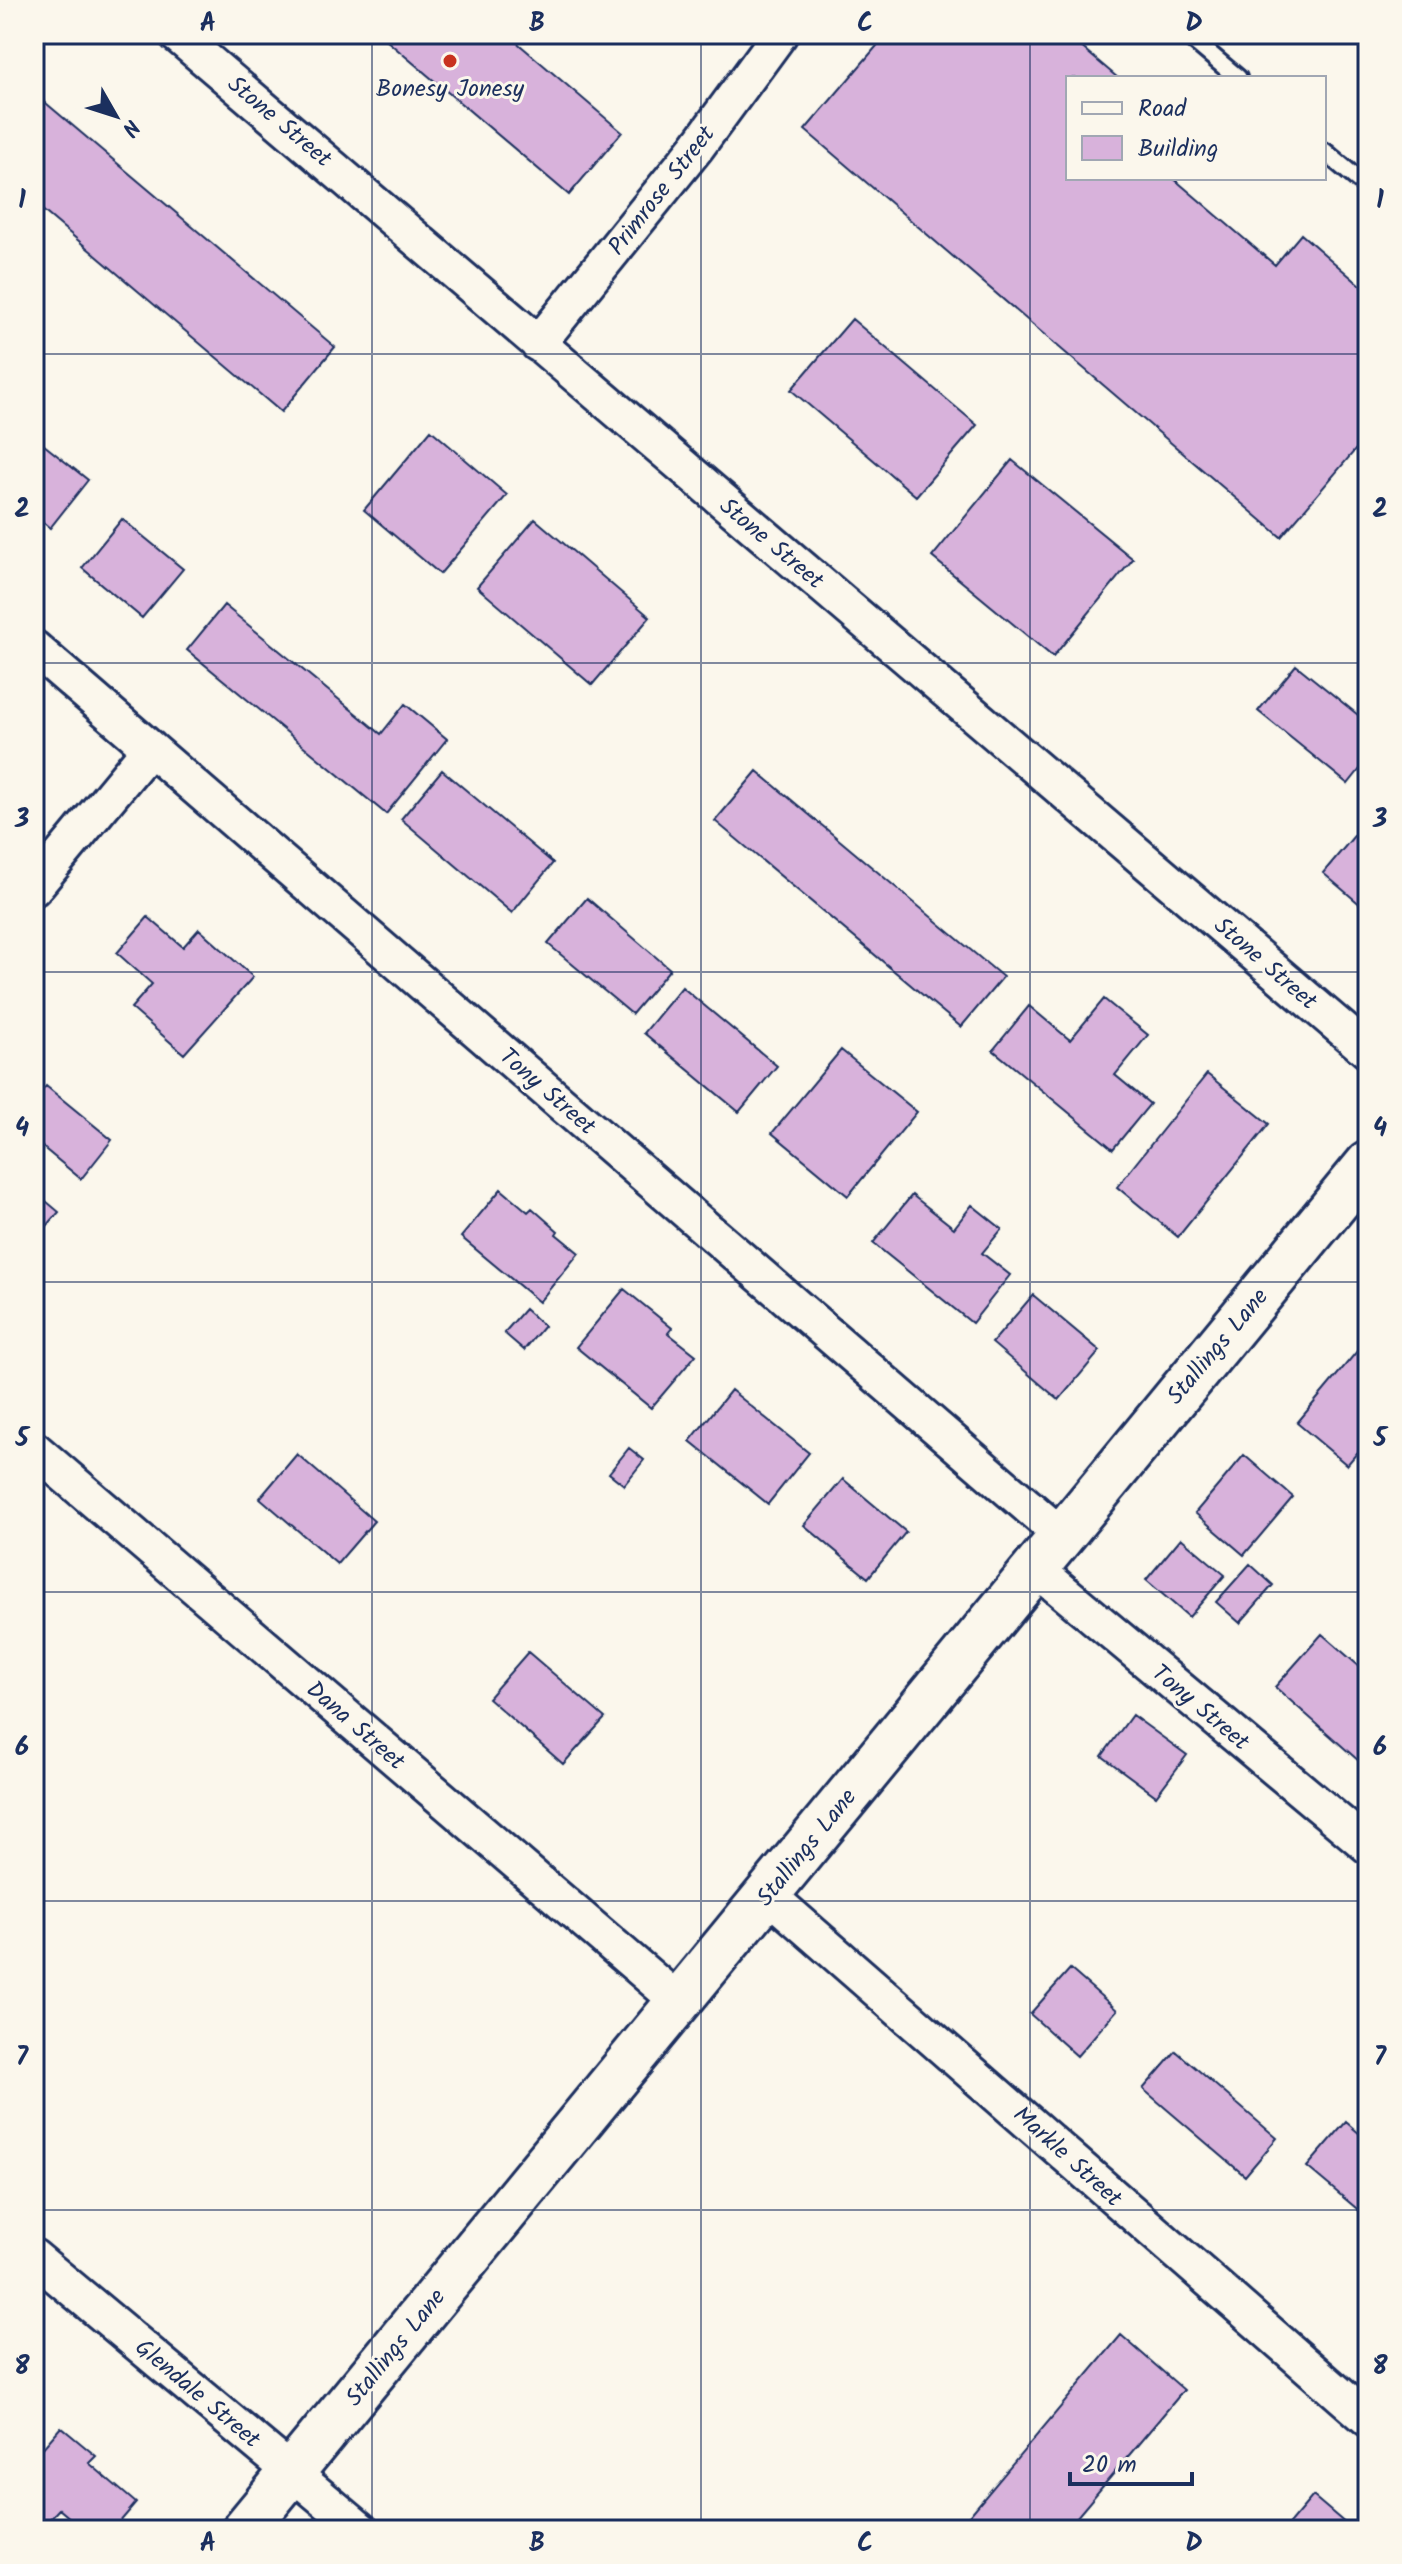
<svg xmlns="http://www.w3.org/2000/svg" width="1402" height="2564" viewBox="0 0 1402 2564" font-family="Kalam,sans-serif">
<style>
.building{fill:#d8b2db;stroke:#1b2f5e;stroke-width:2}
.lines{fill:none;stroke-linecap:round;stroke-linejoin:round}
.lane-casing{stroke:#1b2f5e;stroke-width:22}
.street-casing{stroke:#1b2f5e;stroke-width:40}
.secondary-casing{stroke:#1b2f5e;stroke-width:50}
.lane{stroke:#fbf7ec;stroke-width:16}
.street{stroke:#fbf7ec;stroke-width:34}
.secondary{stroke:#fbf7ec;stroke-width:44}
.grid{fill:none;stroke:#1b2f5e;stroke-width:2;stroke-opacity:0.55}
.poi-dot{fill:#c8321e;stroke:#fbf7ec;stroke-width:3}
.labels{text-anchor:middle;stroke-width:6;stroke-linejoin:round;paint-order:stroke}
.poi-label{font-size:24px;fill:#1b2f5e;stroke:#fbf7ec}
.street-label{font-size:24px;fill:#1b2f5e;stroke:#fbf7ec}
.neatline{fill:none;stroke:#1b2f5e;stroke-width:3}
.grid-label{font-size:26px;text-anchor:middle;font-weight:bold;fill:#1b2f5e}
</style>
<rect width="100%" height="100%" fill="#fbf7ec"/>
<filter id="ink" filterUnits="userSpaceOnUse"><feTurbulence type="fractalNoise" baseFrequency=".0125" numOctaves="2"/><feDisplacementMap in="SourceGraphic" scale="16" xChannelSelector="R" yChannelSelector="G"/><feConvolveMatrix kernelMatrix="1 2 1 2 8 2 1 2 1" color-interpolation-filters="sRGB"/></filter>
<g filter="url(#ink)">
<path class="building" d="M379,34H507L622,132L569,195Z
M887,34H1066L1118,78H1068V178H1173L1275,265L1301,234L1368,292V435L1281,537L805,130Z
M34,93L335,347L281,412L34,203Z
M852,319L977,425L916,496L791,390Z
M431,430L507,495L440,574L364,510Z
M34,437L88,480L50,528L34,515Z
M1012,460L1133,559L1053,657L932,557Z
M122,519L183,569L142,618L82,568Z
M535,519L650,617L592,685L477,587Z
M224,605L381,734L405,704L447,739L386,814L187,650Z
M1296,665L1368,723V759L1348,784L1258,711Z
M442,770L553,863L512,913L401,819Z
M757,771L1003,977L961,1027L715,821Z
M1368,819V898L1362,906L1323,873Z
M587,898L670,969L632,1014L548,944Z
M148,917L183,947L199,929L253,977L184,1054L131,1008L152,984L117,953Z
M682,987L777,1066L739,1112L644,1033Z
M1104,999L1148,1035L1115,1075L1150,1104L1113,1149L993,1050L1029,1006L1070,1040Z
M841,1050L917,1112L848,1196L772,1133Z
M1207,1074L1269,1124L1178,1237L1117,1187Z
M46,1086L112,1140L81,1179L34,1140V1101Z
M501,1189L528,1212L532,1208L558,1231L556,1234L579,1253L539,1302L461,1237Z
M34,1191L59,1212L34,1241Z
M912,1195L954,1228L972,1205L1002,1229L982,1253L1010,1275L972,1323L873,1243Z
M624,1289L672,1328L668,1333L696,1355L651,1408L576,1347Z
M1033,1295L1100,1351L1059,1400L992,1343Z
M525,1309L544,1326L524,1350L504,1333Z
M1368,1338V1440L1347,1465L1297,1423Z
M731,1390L809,1453L768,1504L690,1441Z
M629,1448L644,1460L624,1485L609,1473Z
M297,1454L374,1521L337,1564L260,1498Z
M1244,1455L1293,1497L1244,1555L1195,1513Z
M843,1479L906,1532L868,1578L804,1525Z
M1181,1538L1225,1575L1189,1617L1146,1580Z
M1250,1564L1273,1585L1240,1623L1216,1602Z
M1322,1634L1368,1674V1769L1275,1687Z
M528,1652L605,1718L563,1764L488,1698Z
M1132,1715L1187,1755L1156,1796L1102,1756Z
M1070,1969L1117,2010L1077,2056L1030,2014Z
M1176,2051L1277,2138L1245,2176L1143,2089Z
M1346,2122L1368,2141V2218L1307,2167Z
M1121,2335L1184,2390L1066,2530H961L959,2528Z
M61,2427L96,2456L89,2463L136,2503L113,2530H84L59,2509L46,2523L34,2512V2458Z
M1313,2496L1353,2530H1284Z"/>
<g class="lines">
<defs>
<path id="lane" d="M1186,34L1238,78
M1324,151L1368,188"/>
<path id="street" d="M176,34L1368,1051
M538,344L697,147L780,34
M34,648L1061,1535
M34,888L150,748
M34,1449L678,2001
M1035,1568L1368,1846
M767,1894L1368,2419
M34,2257L361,2530"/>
<path id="secondary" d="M244,2530L1368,1164"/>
</defs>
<use href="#lane" class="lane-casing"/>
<use href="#street" class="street-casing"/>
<use href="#secondary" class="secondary-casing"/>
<use href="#lane" class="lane"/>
<use href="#street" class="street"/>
<use href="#secondary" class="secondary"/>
</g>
</g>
<path class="grid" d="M372,34V2530M701,34V2530M1030,34V2530M34,354H1368M34,663H1368M34,972H1368M34,1282H1368M34,1592H1368M34,1901H1368M34,2210H1368"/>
<circle class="poi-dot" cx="450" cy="61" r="8"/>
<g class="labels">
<g class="poi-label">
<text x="450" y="96">Bonesy Jonesy</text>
</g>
<g class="street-label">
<text transform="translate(280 121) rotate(40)" y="8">Stone Street</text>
<text transform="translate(661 190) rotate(-52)" y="8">Primrose Street</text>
<text transform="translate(772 543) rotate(40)" y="8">Stone Street</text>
<text transform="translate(1266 963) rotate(41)" y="8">Stone Street</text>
<text transform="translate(548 1091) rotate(41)" y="8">Tony Street</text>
<text transform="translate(1217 1346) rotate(-50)" y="8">Stallings Lane</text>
<text transform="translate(1201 1707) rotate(40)" y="8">Tony Street</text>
<text transform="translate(356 1725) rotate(41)" y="8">Dana Street</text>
<text transform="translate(806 1847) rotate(-51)" y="8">Stallings Lane</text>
<text transform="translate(1068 2156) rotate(42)" y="8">Markle Street</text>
<text transform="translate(395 2347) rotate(-51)" y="8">Stallings Lane</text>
<text transform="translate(198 2393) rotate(40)" y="8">Glendale Street</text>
</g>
</g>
<rect width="1402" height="2564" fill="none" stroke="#fbf7ec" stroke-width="88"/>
<rect x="1066" y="76" width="260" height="104" fill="#fbf7ec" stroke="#a1a7b3" stroke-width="2"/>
<rect x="1082" y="102" width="40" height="12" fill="#fbf7ec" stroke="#a1a7b3" stroke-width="2"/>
<text x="1138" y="116" font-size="24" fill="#1b2f5e">Road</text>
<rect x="1082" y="136" width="40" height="24" fill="#d8b2db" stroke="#a1a7b3" stroke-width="2"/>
<text x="1138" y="156" font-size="24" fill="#1b2f5e">Building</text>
<g transform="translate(116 116) rotate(129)" stroke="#fbf7ec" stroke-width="6" paint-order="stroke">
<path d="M0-6L14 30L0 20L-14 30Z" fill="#1b2f5e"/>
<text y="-12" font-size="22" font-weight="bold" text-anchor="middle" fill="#1b2f5e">N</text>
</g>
<path d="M1070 2472v12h122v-12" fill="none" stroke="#1b2f5e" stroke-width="4"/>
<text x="1082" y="2472" font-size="24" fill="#1b2f5e" stroke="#fbf7ec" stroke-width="6" paint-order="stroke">20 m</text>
<rect x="44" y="44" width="1314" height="2476" class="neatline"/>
<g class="grid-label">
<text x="208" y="31">A</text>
<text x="537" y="31">B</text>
<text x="865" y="31">C</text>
<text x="1194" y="31">D</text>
<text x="22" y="208">1</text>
<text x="1380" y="208">1</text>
<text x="22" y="517">2</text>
<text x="1380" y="517">2</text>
<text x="22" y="827">3</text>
<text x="1380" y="827">3</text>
<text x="22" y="1136">4</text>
<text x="1380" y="1136">4</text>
<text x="22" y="1446">5</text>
<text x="1380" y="1446">5</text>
<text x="22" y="1755">6</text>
<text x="1380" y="1755">6</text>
<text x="22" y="2065">7</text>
<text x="1380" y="2065">7</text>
<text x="22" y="2374">8</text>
<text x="1380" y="2374">8</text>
<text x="208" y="2551">A</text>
<text x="537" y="2551">B</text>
<text x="865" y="2551">C</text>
<text x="1194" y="2551">D</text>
</g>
</svg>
